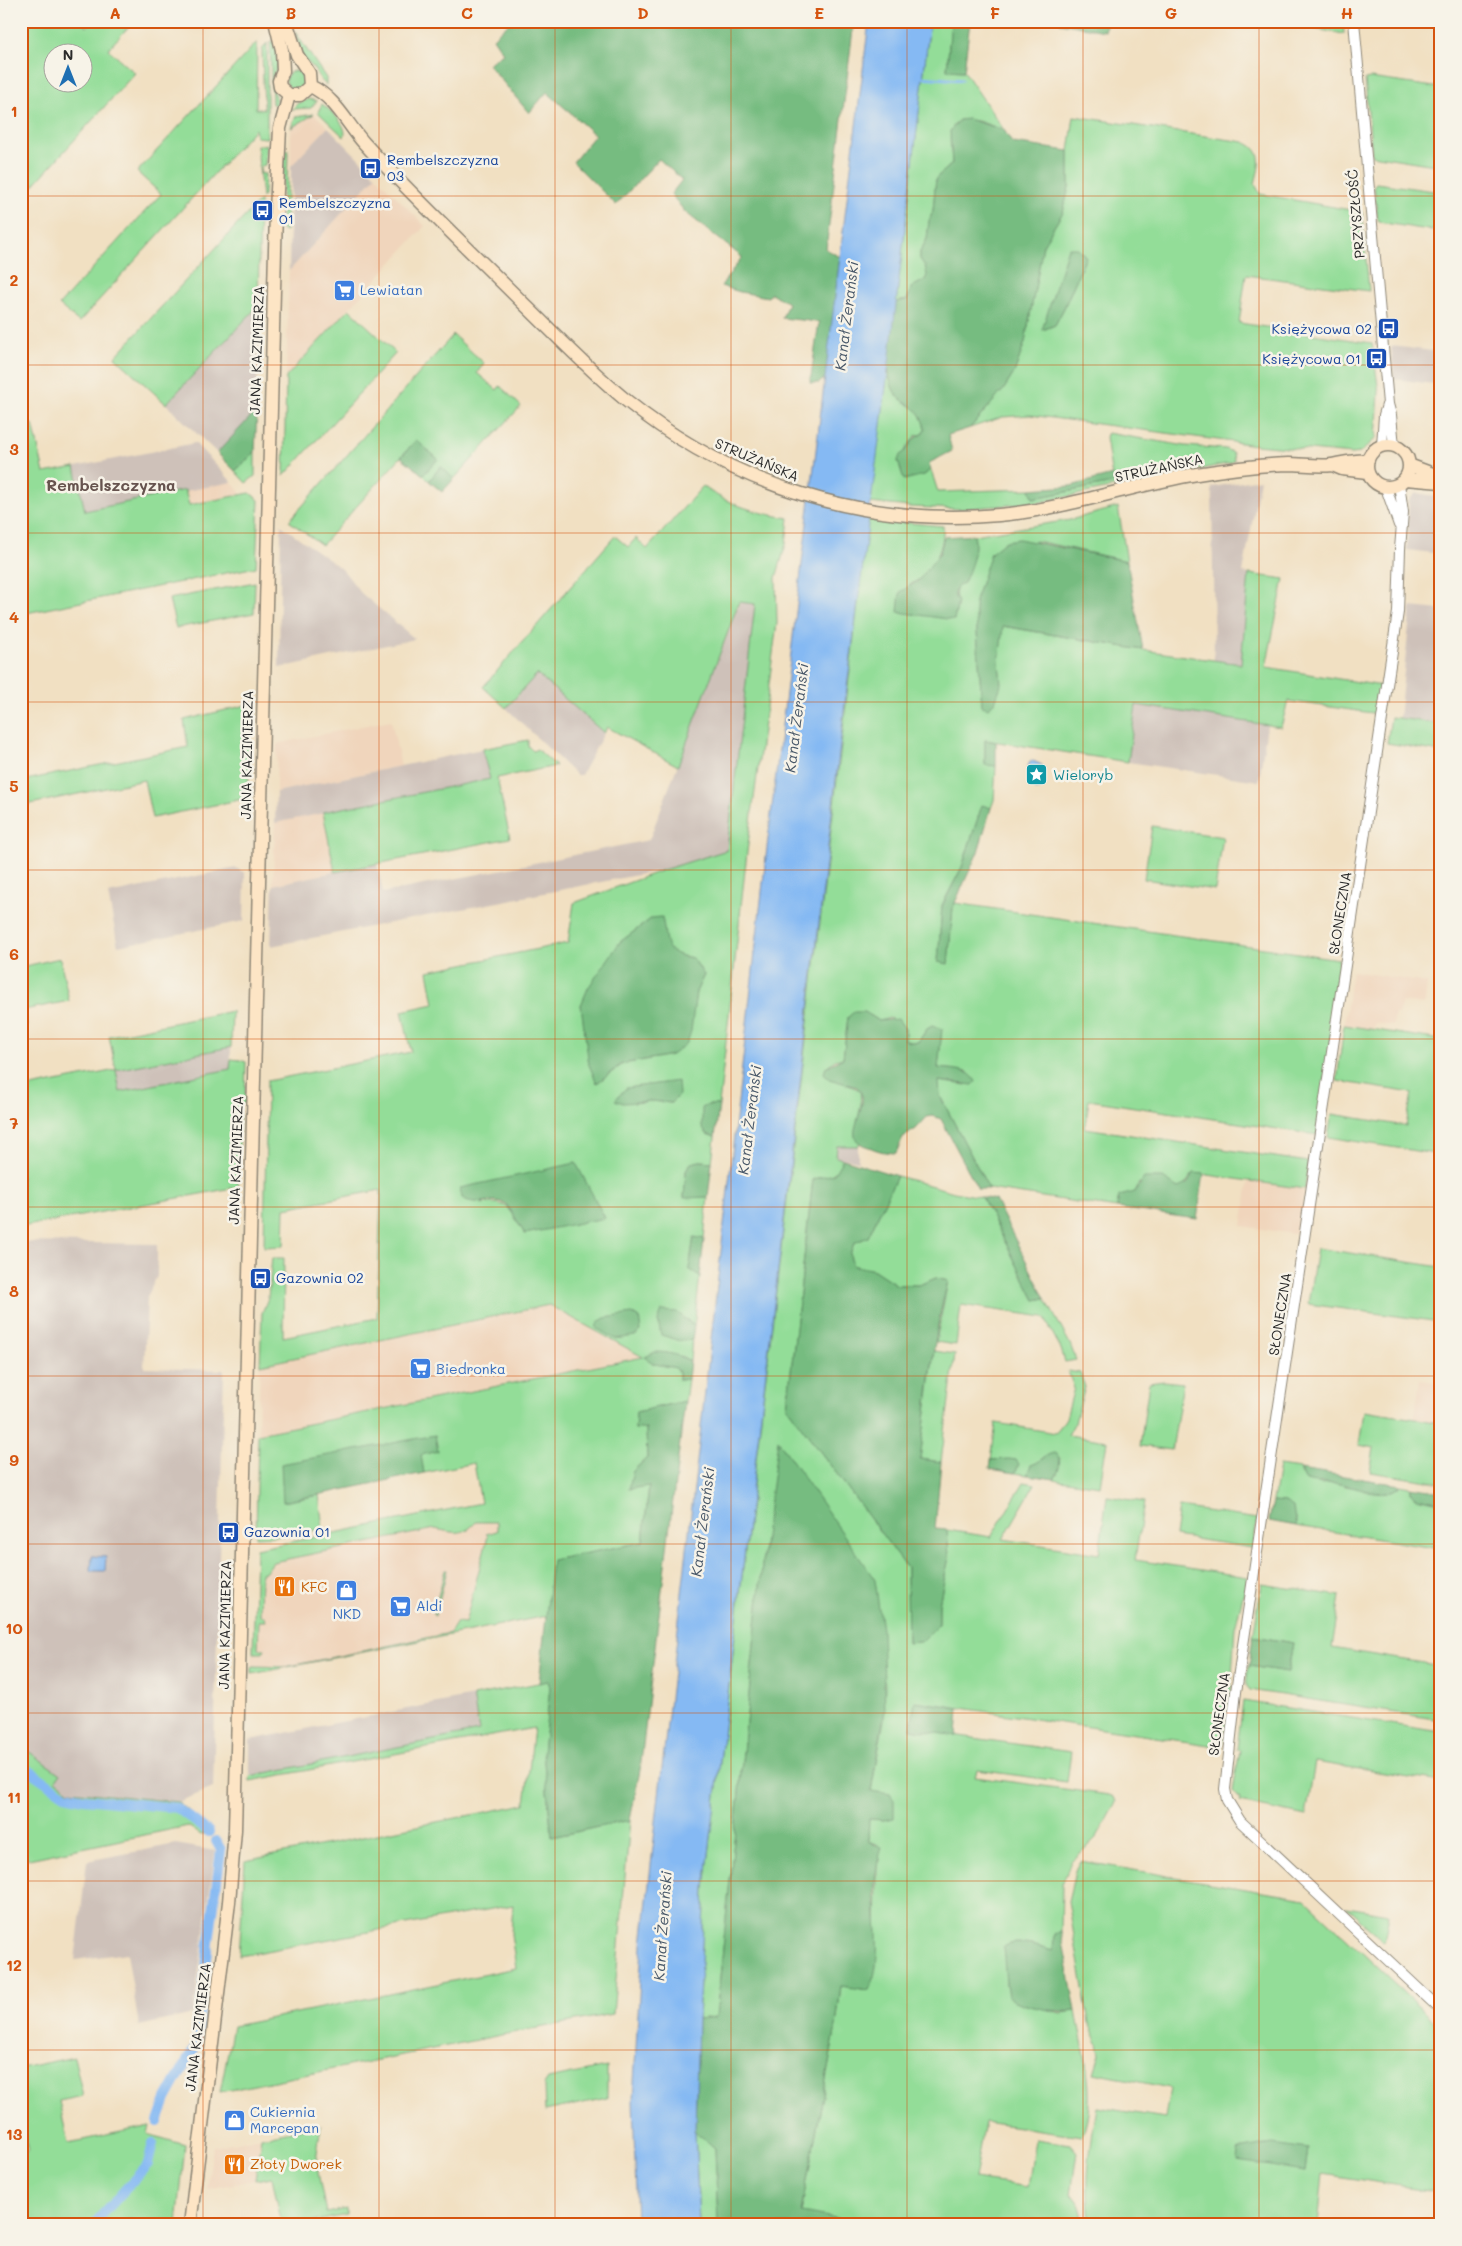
<svg xmlns="http://www.w3.org/2000/svg" width="1462" height="2246" viewBox="0 0 1462 2246" font-family="Mali,sans-serif">
<style>
.built{fill:#f0d5bc}
.industrial{fill:#cec1b9}
.green{fill:#93dd98;stroke:#5f8462;fill-rule:evenodd}
.forest{fill:#76bc80;stroke:#507456}
.water{fill:#85b9f3;stroke:#58728f}
.lines{fill:none;stroke-linecap:round;stroke-linejoin:round}
.stream{stroke:#85b9f3;stroke-width:3}
.canal{stroke:#85b9f3;stroke-width:10}
.tertiary-casing{stroke:#8e8676;stroke-width:12}
.secondary-casing{stroke:#8e8676;stroke-width:15}
.tertiary{stroke:#fff;stroke-width:10}
.secondary{stroke:#fde5c5;stroke-width:12}
.grid{fill:none;stroke:#d5540f;stroke-width:1;stroke-opacity:0.55}
.labels{text-anchor:middle;stroke-width:5;stroke-linejoin:round;paint-order:stroke}
.transit-label{font-size:14px;fill:#164399;stroke:#f7f3e8;text-anchor:start}
.street-label{font-size:14px;fill:#2b2b2b;stroke:#f7f3e8}
.shop-label{font-size:14px;fill:#366cbe;stroke:#f7f3e8;text-anchor:start}
.culture-label{font-size:14px;fill:#0d838f;stroke:#f7f3e8;text-anchor:start}
.food-label{font-size:14px;fill:#c56008;stroke:#f7f3e8;text-anchor:start}
.water-label{font-size:15px;font-style:italic;fill:#465667;stroke:#f7f3e8}
.quarter-label{font-size:16px;font-weight:bold;fill:#66534e;stroke:#f7f3e8}
.neatline{fill:none;stroke:#d5540f;stroke-width:2}
.grid-label{font-size:16px;text-anchor:middle;font-weight:bold;fill:#d5540f}
</style>
<rect width="100%" height="100%" fill="#f7f3e8"/>
<filter id="ink" filterUnits="userSpaceOnUse"><feTurbulence type="fractalNoise" baseFrequency=".02" numOctaves="2"/><feDisplacementMap in="SourceGraphic" scale="10" xChannelSelector="R" yChannelSelector="G"/><feConvolveMatrix kernelMatrix="1 2 1 2 8 2 1 2 1" color-interpolation-filters="sRGB"/></filter>
<filter id="wash" filterUnits="userSpaceOnUse"><feTurbulence type="fractalNoise" baseFrequency=".0096" numOctaves="4" result="noise"/><feDisplacementMap in="SourceGraphic" scale="20" xChannelSelector="R" yChannelSelector="G"/><feGaussianBlur stdDeviation="1.12" result="paint"/><feColorMatrix in="noise" values="0 0 0 0 0 0 0 0 0 0 0 0 0 0 0 0 0 1.4 0 .05"/><feComposite in="paint" operator="in"/></filter>
<g filter="url(#wash)">
<rect width="100%" height="100%" fill="#f1e0c2"/>
<path class="built" d="M314,114L328,127L291,166V128Z
M376,176L425,226L286,377L289,271Z
M232,482L241,494L189,505L185,490Z
M391,720L401,766L276,792L277,744Z
M323,812L335,872L273,885L275,823Z
M1352,971L1427,983L1425,1003L1423,1005L1402,1002L1398,1014L1395,1013L1393,1026L1375,1023L1374,1029L1344,1025Z
M1249,1181L1305,1189L1299,1231L1294,1234L1242,1226Z
M549,1305L644,1357L258,1434L260,1365Z
M1420,1380L1441,1383V1423L1414,1419Z
M649,1485L552,1560L546,1616L252,1674L255,1564Z
M261,2137L255,2180L207,2189L213,2147Z"/>
<path class="industrial" d="M328,127L376,176L289,271L291,166Z
M258,306L257,410L217,453L166,404Z
M1391,346L1441,352V385L1394,379Z
M195,443L232,482L85,511L75,467Z
M1260,479L1243,573L1249,574L1242,664L1214,660L1212,487Z
M1416,493L1441,497V554L1407,550L1409,500Z
M281,525L343,570L361,593L415,639L279,668Z
M740,602L755,604L727,850L663,870L271,946L273,885L377,863L383,893L649,840Z
M1411,607L1441,610V724L1399,718Z
M537,674L604,733L581,775H576L506,708Z
M1135,705L1267,725L1259,781L1128,762Z
M482,749L490,779L275,823L276,792Z
M236,868L245,873L244,921L118,946L108,894Z
M231,1047L230,1069L119,1092L116,1070Z
M837,1146H858V1161L836,1157Z
M21,1242L157,1244V1276L147,1297L144,1368L224,1370L213,1788L178,1802L70,1791L56,1780L60,1774L21,1746Z
M473,1696L479,1731L250,1776V1740Z
M176,1844L215,1851L193,2014L139,2026L127,1953L75,1960L87,1861Z"/>
<path class="green" d="M21,21H80L87,27L92,21H134L108,49L135,73L21,199ZM52,52H82V82H52Z
M930,21H951L947,70L964,71L1004,130L978,121L959,120C945,131 952,148 952,164L936,178L933,211L929,221L927,239L920,252V259L925,266L928,275L925,280L912,287L907,300L896,302Z
M1266,21H1343L1344,34Z
M295,32L326,78V85C316,77 315,64 302,59Z
M273,41L275,42L278,65L272,80L277,105L272,104L270,42Z
M257,42L256,109H264L262,50L267,43V138L256,137L255,129L79,322L59,305L161,194L137,172Z
M286 80a9 9 0 1 1 18 0a9 9 0 1 1-18 0Z
M1370,78L1441,88V166L1372,155L1365,79Z
M309,99L317,101L311,108L292,109L298,103Z
M322,104C331,111 349,126 344,137L318,112Z
M314,114L291,128L295,117Z
M1074,116L1244,142C1266,151 1259,166 1255,184L1260,194L1362,212L1369,291L1246,275L1239,323L1372,343L1379,393L1376,438L1360,453L1352,454L1256,445L1030,415L1003,417L970,428L1004,389L1014,373L1025,342L1043,245L1063,212L1069,187V151ZM1068,248L1082,252L1086,257L1064,308L1055,325L1043,330Z
M267,144L265,165L261,166L260,173L265,174L264,195L262,198L257,146Z
M288,149L286,231L281,229L284,151Z
M1376,183L1441,192V232L1378,222L1374,185Z
M260,200L258,306L166,404L115,357Z
M349,309L396,353L284,476L286,377Z
M453,335L484,363L477,373L497,390L500,386L521,406L454,479L441,466L429,481L423,475L438,459L416,440L322,545L289,521Z
M888,371C890,377 891,385 894,390C903,409 919,399 925,429L922,434L915,436L898,461L904,479L924,475L931,470L938,492L1030,489L1034,498L1113,483L1106,438L1107,433L1186,446L1226,449L1233,453L1234,460L1231,463L1036,503L960,509L910,507L870,503Z
M33,424L44,473L75,467L85,511L185,490L189,505L250,493L259,500L256,567L21,614V426Z
M255,452V476L246,483L235,471Z
M703,486C727,505 761,514 789,518L786,544L776,578L777,623L747,852L719,1105H708L707,1134L715,1137L712,1162L700,1161L691,1163L686,1171L684,1197H708L704,1239L694,1237L689,1269L700,1276L694,1326L686,1319L681,1341L692,1340L690,1361L681,1356L652,1363L676,1368L679,1372V1380L688,1379L685,1401L636,1412L635,1430L646,1427L647,1458L633,1471L649,1485L643,1542L553,1560L546,1616L252,1674V1667L254,1666L285,1667L450,1633L457,1622L465,1623L488,1536L486,1534L497,1531V1522H476C463,1537 452,1532 435,1529L273,1562L265,1573H261L260,1616H265L266,1621H259L258,1649H265L263,1653H253L256,1549L481,1503L474,1463L424,1473L420,1455L435,1435L283,1502L319,1495L323,1529L280,1536L256,1537L258,1434L643,1357L549,1305L260,1365L262,1313L268,1298L272,1258H284L283,1337L377,1318L381,1190L285,1208L284,1246L264,1247L267,1081L411,1052L402,1011L434,1004L428,971L568,943L574,903L663,870L727,850L755,604L739,602L678,766L607,727L604,733L537,674L506,708L483,687L615,536L628,547L636,538L647,549ZM652,918L668,948L674,955L693,958L704,975L696,992L693,1010L672,1055L623,1064L597,1083L581,1005L620,942ZM679,1095L671,1103L652,1101L634,1103ZM576,1163L525,1234C509,1210 512,1200 480,1204Z
M1118,507L1127,561L1037,541L991,553L975,601L982,706L1001,685L999,663L1002,626L1143,650L1241,664L1249,574L1284,579L1266,667L1382,686L1379,714L1288,701L1281,727L1136,705L1128,762L985,740V764L996,766L994,800L991,808L982,806L962,867L942,905L938,962L948,963L953,907L955,903L1339,959L1330,1022L1333,1023L1317,1135L1089,1100L1085,1128L1308,1162L1305,1189L1194,1173C1184,1183 1184,1196 1167,1181L1139,1183L1135,1192L1118,1199L1117,1208L989,1189L940,1096L938,1081L966,1085L968,1072L938,1068L942,1029L932,1027L927,1029L918,1042H910L905,1040V1029L890,1018L879,1021C867,1012 863,1011 848,1017L843,1058L835,1060L826,1067L848,1085L860,1090L861,1104L855,1134L860,1143L858,1146H837L836,1157L843,1159C837,1176 830,1175 813,1179L787,1407L907,1568L908,1643L939,1624V1604L949,1557L947,1530L991,1537L1024,1482L1035,1484L1003,1539L1099,1554L1107,1496L1144,1502L1135,1560L1248,1577L1235,1627L1231,1692L1222,1747L915,1701L911,1729L1071,1752L1067,1782L977,1770L975,1777L1109,1795L1114,1797L1116,1802L1097,1837L1071,1862L1062,1885L1061,1931L1054,1935L1053,1951C1039,1948 1015,1937 1003,1948L1006,1964V1986L1022,2004L1062,2013L1076,2011C1083,2051 1098,2097 1082,2136L984,2122L974,2179L1028,2187L1035,2139L1070,2144L1077,2152L1071,2194C1082,2201 1082,2213 1083,2225H876L801,2213L836,2026L841,1986L869,1990L876,1964L877,1867L880,1859L877,1844L868,1841V1819L884,1820L894,1805L871,1791L884,1720L885,1683L765,1537L716,2017L698,2019L705,1888L868,519L943,526C945,549 931,576 909,585L954,620L958,602C946,586 980,561 974,535L1070,520Z
M255,582L254,613L176,628L169,599Z
M251,704L248,798L152,818L144,780L21,806V781L188,747L184,720Z
M1391,717L1441,724V752L1387,743Z
M528,740V746L533,751L537,749L556,766L497,778L510,838L335,872L323,812L490,779L482,749Z
M1152,826L1223,837L1215,890L1144,879Z
M60,958L69,1001L24,1010L27,1026L21,1027V967Z
M232,1011L231,1047L116,1070L120,1092L230,1069L231,1059L240,1060L246,1062L245,1103L240,1104L238,1187L21,1227V1089L116,1070L109,1036Z
M1344,1025L1441,1040V1155L1328,1137L1332,1114L1406,1126L1412,1093L1337,1081Z
M897,1176L954,1192L982,1197L1035,1300L1045,1298L1070,1344L1076,1360L1065,1362L1061,1349L1044,1317L961,1305L956,1345L936,1342L948,1281L936,1278L919,1285H897L874,1270L852,1266L850,1254L854,1243L868,1237Z
M1317,1248L1441,1267V1322L1308,1304Z
M934,1351L955,1354L941,1462L920,1459Z
M1068,1371L1080,1373L1085,1387L1075,1422L1068,1435L1107,1441L1100,1486L1054,1479L1057,1475L1060,1458L1044,1457L1037,1463L1031,1465L1027,1475L1015,1473L1017,1468L1016,1460H991L996,1423L1056,1433L1066,1418L1074,1388Z
M1164,1381L1183,1383L1172,1450L1140,1446L1149,1383Z
M1364,1411L1441,1423V1483L1370,1472L1374,1448L1359,1445Z
M1279,1466L1300,1469V1473L1320,1484L1336,1483L1346,1486L1385,1492L1398,1488L1400,1485L1411,1487V1493L1416,1498L1441,1503V1520L1439,1525L1441,1531V1549L1296,1526V1519L1285,1502L1273,1501Z
M1179,1507L1257,1519L1253,1548L1175,1536Z
M445,1570H447L435,1616L433,1615Z
M1262,1584L1340,1596L1332,1648L1441,1666V1720L1250,1690L1246,1685L1249,1666L1288,1672L1293,1643L1253,1636Z
M548,1681L550,1687L543,1753L552,1837L630,1820L613,2014L501,2035L220,2092L233,2026L516,1968L511,1934L513,1905L239,1956L245,1861L525,1804L534,1728L250,1781V1776L479,1731L473,1696Z
M1243,1701L1441,1732V1782L1315,1762L1306,1816L1239,1802L1240,1799L1233,1791L1240,1750L1237,1749Z
M21,1746L60,1774L56,1780L70,1791L178,1802L213,1831L201,1835L188,1826L24,1860L21,1846Z
M1080,1861L1305,1899L1441,2027V2192L1323,2174L1318,2225H1091C1084,2181 1090,2150 1097,2107L1165,2118L1170,2088L1094,2073L1100,2054L1098,2043L1089,2023L1068,1901L1076,1868ZM1264,2145L1308,2149L1305,2171L1238,2152Z
M1346,1907L1389,1914L1384,1942Z
M74,2057L83,2096L59,2101L68,2143L150,2126L148,2134L185,2145L177,2225H139C132,2216 126,2220 117,2225H21V2175L24,2152L29,2151L21,2114V2068Z
M607,2067V2098L545,2111L544,2085L548,2079Z
M321,2125L315,2167H317L326,2213L346,2209V2215L298,2225H282L272,2177L255,2180L261,2137Z
M695,2131L715,2148L718,2225H699Z"/>
<path class="forest" d="M511,21H854L826,249L840,257L826,377L819,383H810L819,322L782,318L788,303L771,293L768,297L740,292L721,286L742,257L685,212L671,194L682,180L659,159L616,205L573,162L595,135L547,92L529,113L488,64L503,53L493,38Z
M951,21H970L964,71L947,70Z
M1060,21H1107L1105,31L1060,23Z
M968,119L1004,130L1012,143L1069,151V187L1063,212L1043,245L1025,342L1014,373L1004,389L970,428L948,435L952,451L929,463L931,470L924,475L904,480L898,461L900,455C910,450 910,438 922,434L925,429C919,401 905,409 894,391C882,370 893,326 896,302L907,300L912,287L925,280L927,275L925,266L920,259V252L927,239L929,221L933,211L936,178L952,164L950,131L959,120Z
M1068,248H1078L1086,257L1064,308L1055,325L1042,330Z
M257,410L255,452L235,471L217,453Z
M416,440L438,459L423,475L401,457Z
M441,466L454,479L442,492L429,481Z
M1112,475L1114,483L1040,497L1033,498L1030,489L1071,486Z
M974,535C978,551 970,568 964,583C954,587 951,594 958,602L954,620L898,612L900,592L918,581L940,553L944,537Z
M1019,539L1127,561L1143,650L1003,626L999,663L1001,685L995,702L988,708L982,706L975,601L991,553L1006,541Z
M985,740L996,742V766L985,765Z
M982,805L991,808L978,852L953,907L948,964L938,962L942,906L962,867Z
M662,917C668,945 661,953 693,958L704,975L696,992L691,1031L687,1043L672,1055L622,1064L597,1083L589,1065L581,1005L588,988L620,942L652,918Z
M854,1012H865L879,1021L898,1019L905,1029V1040L910,1042H918L927,1029L932,1026L942,1029L938,1068C952,1070 970,1068 976,1082L973,1085L939,1081L940,1096L989,1189H978L941,1119L933,1116L927,1117L916,1129L903,1137L896,1153C886,1153 878,1151 869,1147C865,1146 859,1144 856,1139C849,1127 872,1101 857,1087L829,1079L824,1073L826,1067L843,1058L848,1017Z
M678,1081L679,1095L671,1103L652,1101L623,1103L615,1100L626,1088Z
M708,1105H719L715,1137L707,1134L702,1128V1108Z
M843,1159L897,1176L868,1237L854,1243L850,1254L852,1265L874,1270L897,1285H919L936,1278L948,1281C932,1339 928,1400 920,1459L941,1462L935,1529L947,1530L949,1557L939,1604V1624L921,1642L908,1643L907,1568L787,1407L813,1179L834,1174Z
M700,1161L712,1162L708,1197L684,1198L686,1171L691,1163Z
M576,1163L605,1218L525,1234C520,1227 511,1208 505,1204C492,1196 478,1208 462,1198L460,1188Z
M1194,1173L1204,1174L1197,1219L1117,1208L1119,1196L1135,1192L1144,1178H1163L1178,1188L1187,1184Z
M982,1197L995,1200L1045,1298L1035,1300Z
M694,1237L704,1239L700,1276L689,1269Z
M662,1311L677,1312L694,1326L692,1340L681,1341L661,1335L658,1321Z
M632,1314L639,1317L641,1331L635,1336L615,1339L596,1328L598,1322L605,1318Z
M655,1352C668,1352 679,1355 690,1361L688,1379L679,1380V1372L676,1368C664,1365 655,1367 645,1357Z
M685,1401L640,1770L630,1820L552,1837L543,1753L550,1687L548,1681L539,1683L552,1560L643,1542L649,1486L629,1489L633,1471L647,1458L646,1428L635,1430L636,1412Z
M435,1435L438,1451L421,1455L424,1473L283,1502L281,1464Z
M778,1440L875,1580L882,1630L885,1710L871,1791L890,1794L894,1800V1818L884,1820L869,1819L868,1841L882,1848C880,1854 878,1860 877,1867C869,1904 887,1953 869,1990L841,1986L836,2026L801,2212L876,2225H718L715,2148L695,2131L698,2019L716,2017L765,1537Z
M1054,1453L1057,1454C1062,1461 1059,1472 1054,1479L1027,1475L1031,1465C1040,1463 1045,1454 1054,1453Z
M1009,1459L1016,1460L1019,1464L1015,1473L990,1469L991,1460Z
M1300,1469L1400,1485C1387,1502 1351,1485 1335,1483C1323,1482 1315,1485 1304,1480Z
M1411,1487L1441,1492V1503L1417,1498L1411,1493Z
M1273,1501L1285,1502L1293,1507L1296,1526L1269,1521Z
M1253,1636L1293,1643L1288,1672L1249,1666Z
M915,1701L959,1708L957,1736L911,1729Z
M1061,1931L1076,2011C1060,2013 1022,2007 1008,1997C1005,1981 1005,1964 1003,1948C1015,1937 1039,1948 1053,1951L1054,1935Z
M1273,2144L1308,2149L1305,2171L1237,2161L1238,2152L1244,2149Z"/>
<path class="water" d="M869,21H930L888,371L845,703L705,1888L698,2019L695,2131L699,2225H637L633,2100L642,1944L768,839Z
M1031,760L1042,765L1040,790H1035V785L1030,780L1032,771L1028,766Z
M92,1556L106,1557L105,1571H91Z"/>
<g class="lines">
<path class="stream" d="M920,77L962,80"/>
<path class="canal" d="M21,1765L65,1795L84,1799L177,1808L209,1832
M199,2020L221,1850L216,1841
M158,2122L166,2099L196,2045L199,2027
M93,2225L148,2164L153,2143"/>
</g>
</g>
<g filter="url(#ink)">
<g class="lines">
<defs>
<path id="tertiary" d="M1354,21L1388,404L1391,415L1394,446
M1382,446L1384,415L1387,405
M1399,484L1403,512L1400,549L1398,612L1236,1692L1225,1789L1227,1800L1240,1821L1441,2010
M1386,488L1399,525"/>
<path id="secondary" d="M275,21L282,50L283,71L279,81L280,87L289,95H300L310,86L309,73L297,55L286,21
M310,86C335,97 347,124 364,143C415,199 471,251 524,304C558,337 591,372 627,401C731,485 865,527 999,515C1067,509 1131,485 1197,474C1228,469 1258,465 1289,464C1302,464 1319,467 1332,465C1343,462 1355,461 1368,460
M1367 466a21 21 0 1 1 42 0a21 21 0 1 1-42 0Z
M1409,465L1441,477
M1335,466L1342,469L1367,472
M1405,479L1441,482
M190,2225L229,1902L235,1830L276,211L280,128L289,95"/>
</defs>
<use href="#tertiary" class="tertiary-casing"/>
<use href="#secondary" class="secondary-casing"/>
<use href="#tertiary" class="tertiary"/>
<use href="#secondary" class="secondary"/>
</g>
</g>
<path class="grid" d="M203,21V2225M379,21V2225M555,21V2225M731,21V2225M907,21V2225M1083,21V2225M1259,21V2225M21,196H1441M21,365H1441M21,533H1441M21,702H1441M21,870H1441M21,1039H1441M21,1207H1441M21,1376H1441M21,1544H1441M21,1713H1441M21,1881H1441M21,2050H1441"/>
<defs>
<symbol id="bus-square" viewBox="-11 -11 22 22"><rect x="-9" y="-9" width="18" height="18" rx="4" fill="#1a4fb4" stroke="#f7f3e8"/><path d="M-5-6H5V4H4V6H2V4H-2V6H-4V4H-5ZM-3.5-4V0h7V-4ZM-3.5 1.2v1.5H-2V1.2ZM2 1.2v1.5H3.5V1.2Z" fill="#fff"/></symbol>
<symbol id="supermarket-square" viewBox="-11 -11 22 22"><rect x="-9" y="-9" width="18" height="18" rx="4" fill="#3f7fe0" stroke="#f7f3e8"/><path d="M-6-5.5h2.5l.6 2H6L4.5 2H-2.5L-4.4-4H-6ZM-1.5 3.2a1.3 1.3 0 1 0 .1 0ZM3 3.2a1.3 1.3 0 1 0 .1 0Z" fill="#fff"/></symbol>
<symbol id="sight-square" viewBox="-11 -11 22 22"><rect x="-9" y="-9" width="18" height="18" rx="4" fill="#0f9aa8" stroke="#f7f3e8"/><path d="M0-6L1.8-2.2L6-1.7L2.9 1.2L3.7 5.4L0 3.3L-3.7 5.4L-2.9 1.2L-6-1.7L-1.8-2.2Z" fill="#fff"/></symbol>
<symbol id="restaurant-square" viewBox="-11 -11 22 22"><rect x="-9" y="-9" width="18" height="18" rx="4" fill="#e8710a" stroke="#f7f3e8"/><path d="M-5-6h1v4h1v-4h1v4h1v-4h1v5L-1.5 .5V6h-2V.5L-5-1ZM5-6V6H3V1.5H1.5Q1.5-4 5-6Z" fill="#fff"/></symbol>
<symbol id="shop-square" viewBox="-11 -11 22 22"><rect x="-9" y="-9" width="18" height="18" rx="4" fill="#3f7fe0" stroke="#f7f3e8"/><path d="M-5-2.5h2.3a2.7 3.5 0 0 1 5.4 0H5L5.5 6h-11ZM-1.5-2.5h3a1.5 2.3 0 0 0-3 0Z" fill="#fff"/></symbol>
</defs>
<g fill-rule="evenodd">
<use href="#bus-square" x="358" y="156" width="25" height="25"/>
<use href="#bus-square" x="250" y="198" width="25" height="25"/>
<use href="#supermarket-square" x="332" y="278" width="25" height="25"/>
<use href="#bus-square" x="1376" y="316" width="25" height="25"/>
<use href="#bus-square" x="1364" y="346" width="25" height="25"/>
<use href="#sight-square" x="1024" y="762" width="25" height="25"/>
<use href="#bus-square" x="248" y="1266" width="25" height="25"/>
<use href="#supermarket-square" x="408" y="1356" width="25" height="25"/>
<use href="#bus-square" x="216" y="1520" width="25" height="25"/>
<use href="#restaurant-square" x="272" y="1574" width="25" height="25"/>
<use href="#shop-square" x="334" y="1578" width="25" height="25"/>
<use href="#supermarket-square" x="388" y="1594" width="25" height="25"/>
<use href="#shop-square" x="222" y="2108" width="25" height="25"/>
<use href="#restaurant-square" x="222" y="2152" width="25" height="25"/>
</g>
<g class="labels">
<g class="transit-label">
<text x="387" y="165">Rembelszczyzna<tspan x="387" dy="16">03</tspan></text>
<text x="279" y="208">Rembelszczyzna<tspan x="279" dy="16">01</tspan></text>
<text x="1372" y="334" text-anchor="end">Księżycowa 02</text>
<text x="1361" y="364" text-anchor="end">Księżycowa 01</text>
<text x="276" y="1283">Gazownia 02</text>
<text x="244" y="1537">Gazownia 01</text>
</g>
<g class="street-label">
<text transform="translate(1356 214) rotate(-95)" y="5">PRZYSZŁOŚĆ</text>
<text transform="translate(257 350) rotate(-88)" y="5">JANA KAZIMIERZA</text>
<text transform="translate(757 460) rotate(23)" y="5">STRUŻAŃSKA</text>
<text transform="translate(1159 468) rotate(-12)" y="5">STRUŻAŃSKA</text>
<text transform="translate(247 755) rotate(-89)" y="5">JANA KAZIMIERZA</text>
<text transform="translate(1340 913) rotate(-81)" y="5">SŁONECZNA</text>
<text transform="translate(236 1160) rotate(-88)" y="5">JANA KAZIMIERZA</text>
<text transform="translate(1280 1314) rotate(-81)" y="5">SŁONECZNA</text>
<text transform="translate(225 1625) rotate(-89)" y="5">JANA KAZIMIERZA</text>
<text transform="translate(1219 1714) rotate(-82)" y="5">SŁONECZNA</text>
<text transform="translate(198 2027) rotate(-83)" y="5">JANA KAZIMIERZA</text>
</g>
<g class="shop-label">
<text x="360" y="295">Lewiatan</text>
<text x="436" y="1374">Biedronka</text>
<text x="416" y="1611">Aldi</text>
<text x="347" y="1619" text-anchor="middle">NKD</text>
<text x="250" y="2117">Cukiernia<tspan x="250" dy="16">Marcepan</tspan></text>
</g>
<g class="culture-label">
<text x="1053" y="780">Wieloryb</text>
</g>
<g class="food-label">
<text x="301" y="1592">KFC</text>
<text x="250" y="2169">Złoty Dworek</text>
</g>
<g class="water-label">
<text transform="translate(847 316) rotate(-83)" y="5">Kanał Żerański</text>
<text transform="translate(797 718) rotate(-83)" y="5">Kanał Żerański</text>
<text transform="translate(750 1120) rotate(-83)" y="5">Kanał Żerański</text>
<text transform="translate(703 1522) rotate(-83)" y="5">Kanał Żerański</text>
<text transform="translate(663 1926) rotate(-86)" y="5">Kanał Żerański</text>
</g>
<g class="quarter-label">
<text x="111" y="491">Rembelszczyzna</text>
</g>
</g>
<rect width="1462" height="2246" fill="none" stroke="#f7f3e8" stroke-width="55"/>
<g transform="translate(68 68)"><circle r="24" fill="#f7f3e8" stroke="#a5a39c"/>
<path d="M0-4L9 19L0 12L-9 19Z" fill="#1f6fb2"/>
<text y="-8" font-size="14" font-weight="bold" text-anchor="middle" fill="#2b2b2b">N</text>
</g>
<rect x="28" y="28" width="1406" height="2190" class="neatline"/>
<g class="grid-label">
<text x="115" y="19">A</text>
<text x="291" y="19">B</text>
<text x="467" y="19">C</text>
<text x="643" y="19">D</text>
<text x="819" y="19">E</text>
<text x="995" y="19">F</text>
<text x="1171" y="19">G</text>
<text x="1347" y="19">H</text>
<text x="14" y="117">1</text>
<text x="14" y="286">2</text>
<text x="14" y="455">3</text>
<text x="14" y="623">4</text>
<text x="14" y="792">5</text>
<text x="14" y="960">6</text>
<text x="14" y="1129">7</text>
<text x="14" y="1297">8</text>
<text x="14" y="1466">9</text>
<text x="14" y="1634">10</text>
<text x="14" y="1803">11</text>
<text x="14" y="1971">12</text>
<text x="14" y="2140">13</text>
</g>
</svg>
